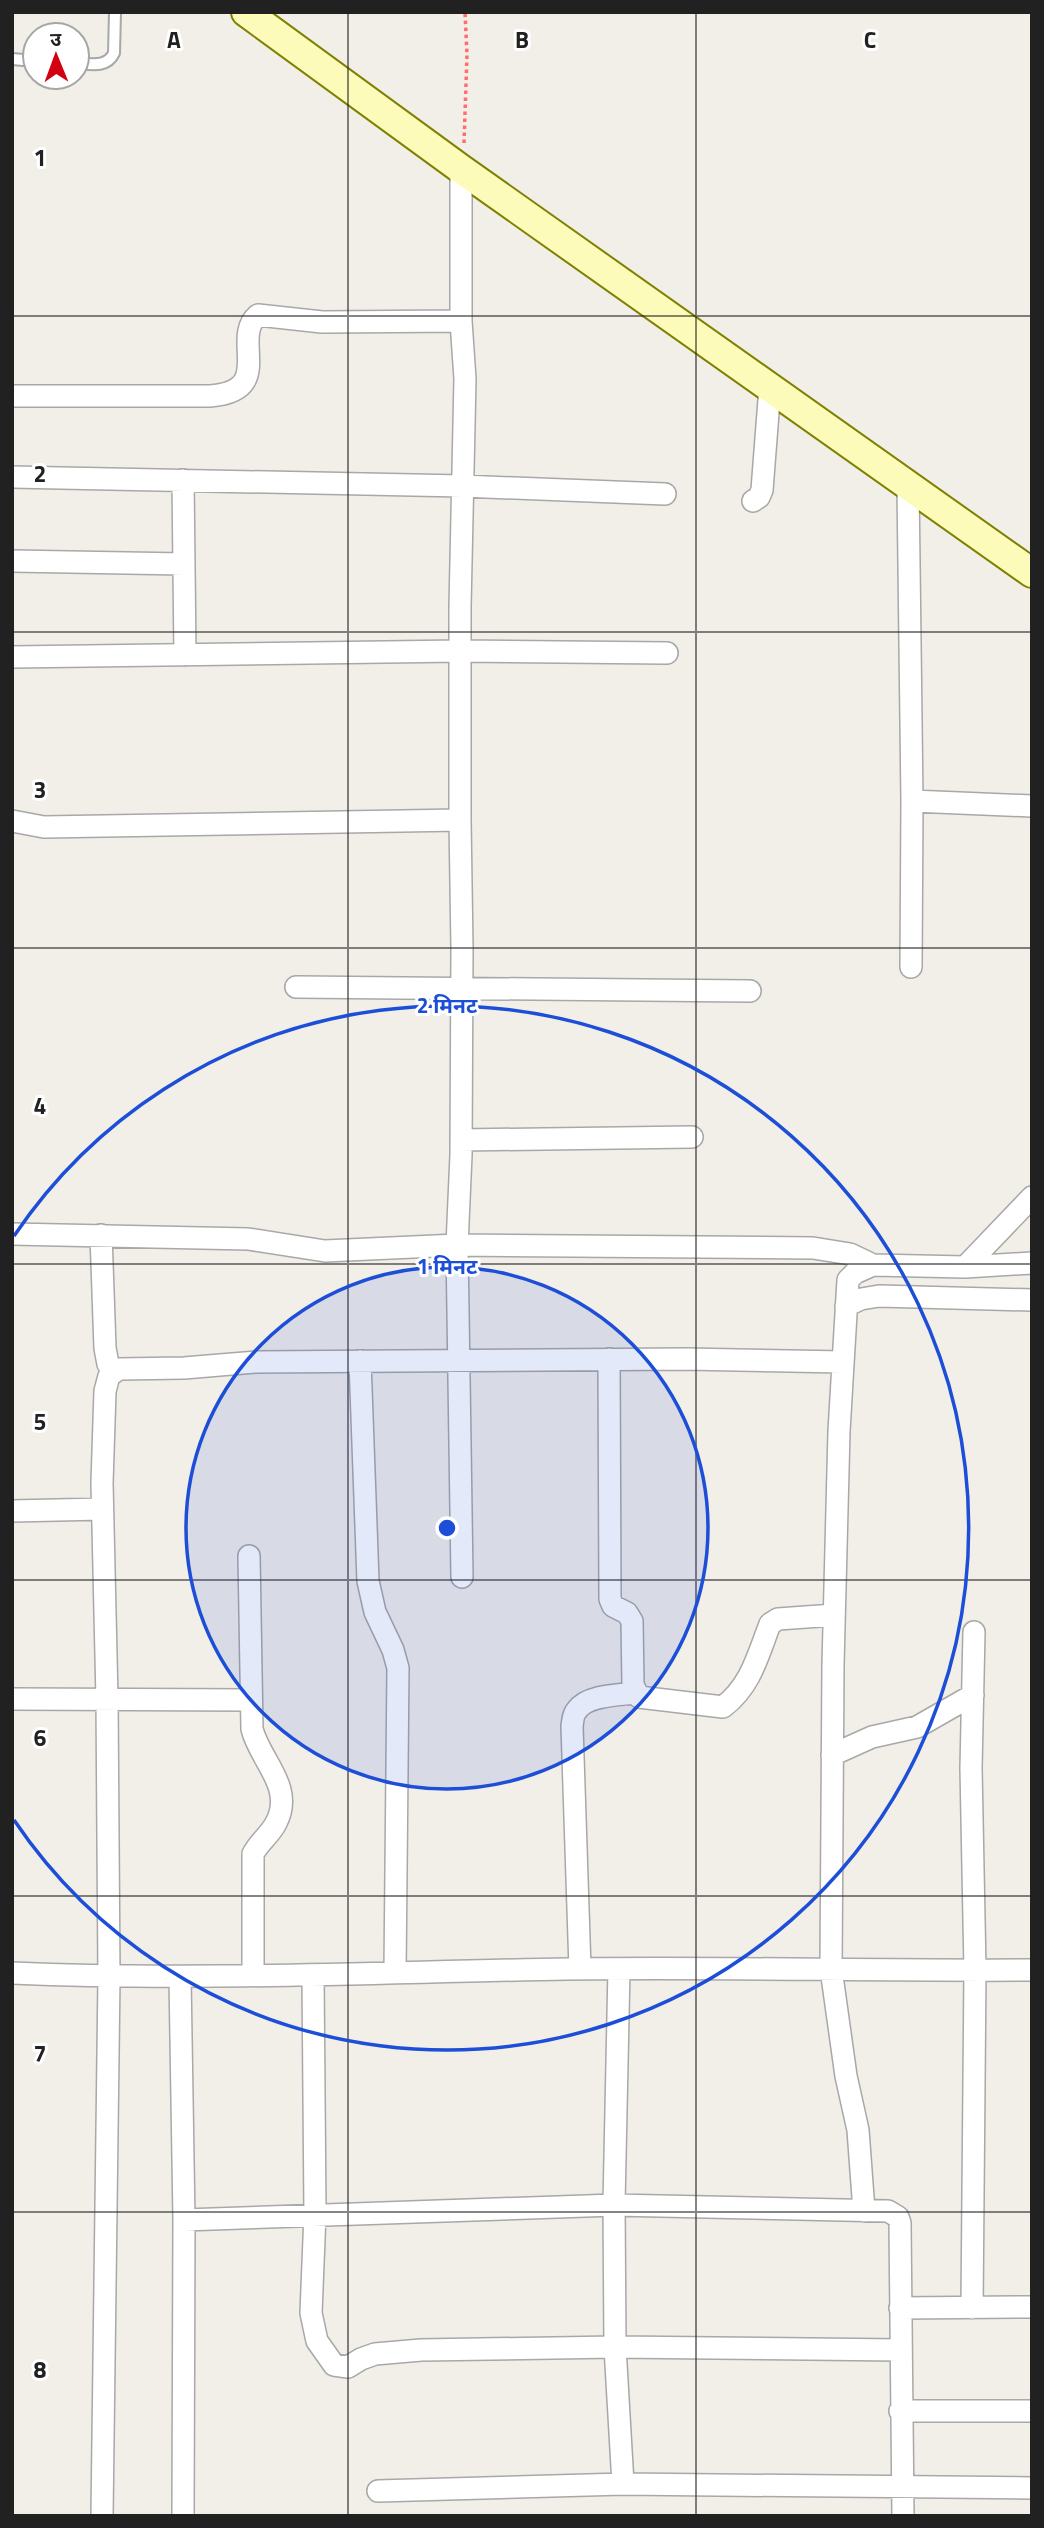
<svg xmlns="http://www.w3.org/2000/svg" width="1044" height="2528" viewBox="0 0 1044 2528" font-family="'Titillium Web','Noto Sans Devanagari',sans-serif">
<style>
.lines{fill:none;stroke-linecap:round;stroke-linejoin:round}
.lane-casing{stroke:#a8a8a8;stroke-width:14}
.street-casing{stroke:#a8a8a8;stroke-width:24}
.secondary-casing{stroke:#7e8100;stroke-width:32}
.path{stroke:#ff6e6c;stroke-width:3.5;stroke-dasharray:3.5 3.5;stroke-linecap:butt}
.lane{stroke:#fff;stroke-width:10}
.street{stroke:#fff;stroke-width:21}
.secondary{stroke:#fdfbba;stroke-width:28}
.grid{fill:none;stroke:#212121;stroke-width:2;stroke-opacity:0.55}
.ring{fill:none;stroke:#1d4ed8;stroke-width:3.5}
.grid-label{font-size:23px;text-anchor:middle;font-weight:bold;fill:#212121;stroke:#fff;stroke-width:6;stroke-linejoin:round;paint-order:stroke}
.centre{fill:#1d4ed8;stroke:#fff;stroke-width:3.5}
.ring-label{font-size:21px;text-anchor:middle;font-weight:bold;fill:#1d4ed8;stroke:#fff;stroke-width:6;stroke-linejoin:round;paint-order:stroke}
</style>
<rect width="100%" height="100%" fill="#f2eee8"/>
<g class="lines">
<defs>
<path id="lane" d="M12,59L35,61
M77,63C91,64 107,68 114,53L115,12"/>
<path id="street" d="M461,169V321L465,379L460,607V820L462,948L461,1155L457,1245L462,1577
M12,396H210C277,391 230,338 258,315L322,322L461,321
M12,477L462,486L665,494
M183,480L185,655
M908,486L912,801L911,967
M753,501L759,497L762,490L770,387
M12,561L184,564
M12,657L460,651L667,653
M912,801L1032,806
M12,821L44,827L460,820
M296,987L750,991
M461,1140L692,1137
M12,1234L248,1239L325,1251L457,1245L813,1248L850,1254L873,1265
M101,1235L105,1348L108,1364L113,1372
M965,1267L1032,1197
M846,1306L861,1299L879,1296L1032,1300
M609,1359L610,1599L613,1606L627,1613L632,1621L633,1685L639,1697L723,1707C751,1686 758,1655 770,1624L778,1619L834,1615
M360,1361L368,1581L375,1612L393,1650L398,1668L395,1972
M12,1511L102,1509
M249,1556L252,1729C260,1761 295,1787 276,1823C270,1835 259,1842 253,1854V1975
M12,1699L250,1700
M832,1755L872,1737L917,1727L973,1695
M580,1969L572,1726C573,1720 573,1714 577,1710C587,1695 619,1695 635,1693
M619,1969L614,2204L615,2347L623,2484
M12,1973C197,1981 382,1972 567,1969C722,1967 877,1971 1032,1970
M313,1975L315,2214L311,2313L317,2341L334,2365L348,2367L361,2359L375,2354L421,2350L615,2347L901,2350
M180,1977L184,2220L183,2516
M864,2211L858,2130L846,2076L831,1969L833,1665L839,1431L848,1280L855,1273L873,1265L965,1267L1032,1263
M184,2220L614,2205L888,2211L898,2217L900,2223L903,2516
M900,2308L1032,2307
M972,2308L975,1970L971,1768L974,1632
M900,2411H1032
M378,2491L623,2484L1032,2488
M102,2516L109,1977L107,1699L102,1483L105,1391L109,1376L119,1369L184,1368L257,1362L686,1359L843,1362"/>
<path id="secondary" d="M246,12L461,169L1032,573"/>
</defs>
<use href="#lane" class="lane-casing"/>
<use href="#street" class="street-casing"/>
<use href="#secondary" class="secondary-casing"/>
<path class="path" d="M464,143L467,55L465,12"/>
<use href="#lane" class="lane"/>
<use href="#street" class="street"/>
<use href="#secondary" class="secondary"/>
</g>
<path class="grid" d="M348,12V2516M696,12V2516M12,316H1032M12,632H1032M12,948H1032M12,1264H1032M12,1580H1032M12,1896H1032M12,2212H1032"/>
<circle cx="447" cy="1528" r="261" fill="#1d4ed8" fill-opacity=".12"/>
<g class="ring">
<circle cx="447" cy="1528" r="261"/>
<path d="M14 1236A522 522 0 1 1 14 1820"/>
</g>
<g class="grid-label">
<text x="174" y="48">A</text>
<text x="522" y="48">B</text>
<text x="870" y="48">C</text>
<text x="40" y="166">1</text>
<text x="40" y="482">2</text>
<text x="40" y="798">3</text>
<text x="40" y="1114">4</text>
<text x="40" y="1430">5</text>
<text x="40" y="1746">6</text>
<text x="40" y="2062">7</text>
<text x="40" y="2378">8</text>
</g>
<circle cx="447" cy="1528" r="10" class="centre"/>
<g class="ring-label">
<text x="447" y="1013">2 मिनट</text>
<text x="447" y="1274">1 मिनट</text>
</g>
<rect width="1044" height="2528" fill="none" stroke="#212121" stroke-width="28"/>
<g transform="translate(56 56) rotate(359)"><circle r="33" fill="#ffffff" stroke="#a6a6a6" stroke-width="2"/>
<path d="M0-5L12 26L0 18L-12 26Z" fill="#d30012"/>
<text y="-10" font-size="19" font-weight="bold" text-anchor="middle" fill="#212121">उ</text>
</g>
</svg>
